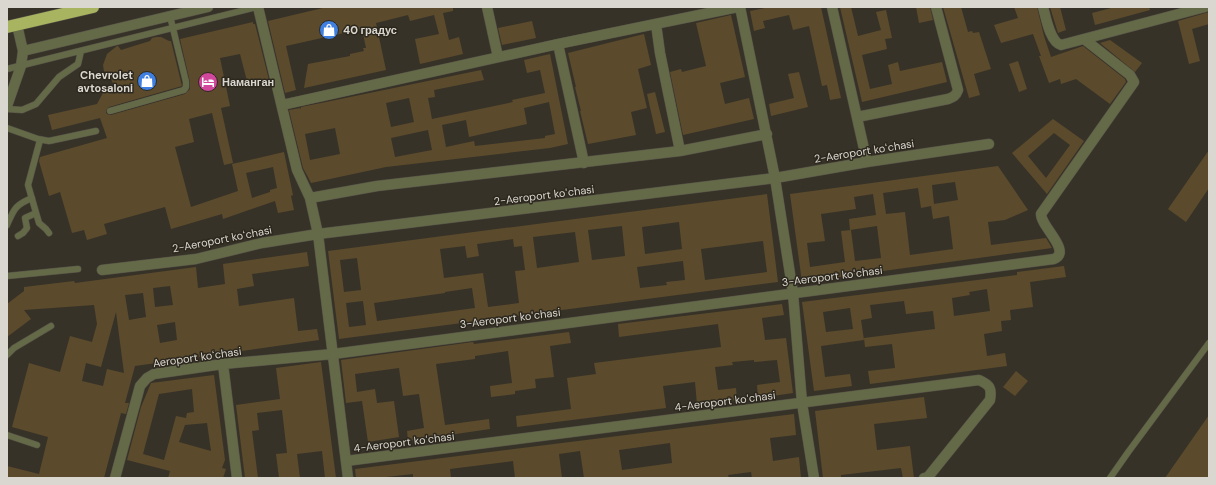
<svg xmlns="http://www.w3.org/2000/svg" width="1216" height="485" viewBox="0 0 1216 485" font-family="'DM Sans',sans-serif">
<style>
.building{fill:#5b4b2c;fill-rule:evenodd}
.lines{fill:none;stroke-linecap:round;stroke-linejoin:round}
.lane-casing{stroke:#545046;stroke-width:7}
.street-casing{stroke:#545046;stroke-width:11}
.highway-casing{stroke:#545046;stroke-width:13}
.lane{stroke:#646948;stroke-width:6}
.street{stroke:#646948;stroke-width:10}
.highway{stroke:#a8b45f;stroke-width:12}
.labels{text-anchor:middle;stroke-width:3;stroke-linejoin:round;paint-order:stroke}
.poi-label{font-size:11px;font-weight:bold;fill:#dad7d0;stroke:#2d281e;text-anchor:start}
.street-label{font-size:11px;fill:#dad7d0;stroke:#2d281e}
</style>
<rect width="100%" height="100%" fill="#373228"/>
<path class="building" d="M327,7H453V11L443,13L449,40L459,37L463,54L420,64L415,39L439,34L434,15L410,21L408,15L376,23L386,70L304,88L308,64L350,56V54L364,51L363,48H366L362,29L286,46L296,90L285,93L268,21Z
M770,7H821L841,98L830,100L827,85L822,86L809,26L793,30L789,15L763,21L765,28L754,31L750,11Z
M840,7H851L858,36L881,30L876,12L886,10L892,38L885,39L887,49L862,55L870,89L892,84L888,65L898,62L900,71L942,62L947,82L862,102Z
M916,7H930L933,20L919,23Z
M943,7H961L968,32L972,31L973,33L979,32L991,69L974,74L980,95L969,98Z
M1014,7H1037L1044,36L1051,57L1083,46L1125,79L1126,82L1110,104L1076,79L1061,84L1060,79L1049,83L1039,56H1041L1033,34L1001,43L994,25L1018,18Z
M1050,7H1060L1066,30L1058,33Z
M1115,7H1149L1150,10L1095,25L1092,13Z
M1209,12V24L1192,29L1200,61L1189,64L1178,21Z
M731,15L745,77L720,83L725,104L749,98L754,119L683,135L670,72L681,69L682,72L706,66L696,23Z
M532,21L536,38L502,45L498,28Z
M253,22V24H255L269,80L248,85L240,54L220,58L230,106L221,108L233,163L224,165L212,113L189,119L194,142L175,147L191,207L238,191L232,164L284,152L293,195L291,196L294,210L278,213L275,201L223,219L222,214L171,229L165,207L104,224L107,234L87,240L84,230L72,233L60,192L49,196L39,161L40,157L107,138L100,118L52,130L48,115L97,104L104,91L114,86L110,76L104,71L103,65L107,54L117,46H118L121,50L150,41L152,38L156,37H161L169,41H171L182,86L109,107L106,110V113L109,115H111L185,94L190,89V82L180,39ZM273,167L277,188L270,190V192L252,198L246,173Z
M644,34L651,65L638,69L647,108L631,112L636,135L588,144L580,111H581L575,87H576L568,53Z
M1110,40L1142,63L1135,72L1100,43Z
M550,54L568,144L550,148L386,167L311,183L308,177L303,168L289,110L300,108L301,109V107L326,102L481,70L484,80L434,90L435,97L428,98L432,119L513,102L512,100L545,93L540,70L527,73L524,60ZM409,98L414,122L391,127L386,103ZM549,102L555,134L545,136V138L475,146L474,141L446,147L442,125L466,120L469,137L527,124L524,108ZM335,128L340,154L310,160L305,134ZM428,130L432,150L395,157L391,138Z
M1018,61L1027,89L1019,92L1009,64Z
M799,72L808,107L771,116L769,104L794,98L788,74Z
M655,92L665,132L656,134L647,94Z
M1053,119L1084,141L1047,194L1012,153ZM1054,133L1070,145L1046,178L1028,156Z
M1209,150V188L1186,222L1168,209Z
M998,166L1028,210L1005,220L988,222L991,245L1046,238L1052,248L802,282L790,194ZM955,182L958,200L934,204L932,185ZM918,188L921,208L931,206L933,219L949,216L953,249L910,255L905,212L886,214L883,193ZM873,194L876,215L849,219L850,230L877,226L881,258L855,261L851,230L841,231L845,262L810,267L807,243L825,241L821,214L856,209L854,197Z
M767,194L778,282L339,339L328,251ZM679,222L682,249L645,254L642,227ZM622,226L625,256L592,260L588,230ZM575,232L579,262L537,268L533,237ZM513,239L514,247L522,246L525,270L515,271L519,303L488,307L483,273L444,278L440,249L465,246L467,258L479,256L477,244ZM763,241L767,272L705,280L701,249ZM357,258L361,290L344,292L340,260ZM683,261L685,280L666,282L667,285L640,288L637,267ZM472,288L475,308L377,321L374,303L445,293V292ZM363,301L366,325L349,327L346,303Z
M307,252L309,266L252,274L254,286L237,289L239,306L294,298L298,331L317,329L319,340L135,366L125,403H129L126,414L121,413L104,478H7V466L39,474L48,437L12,427L29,363L60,372L70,336L92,342L97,324L94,305L24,310L31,319L7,337V304L24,291V287L74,281L75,283L196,267L198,288L225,284L223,264ZM170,286L173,305L155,307L153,288ZM143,293L146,317L129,320L125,295ZM116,312L124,373L107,369L103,386L82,381L86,363L101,367ZM175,322L177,340L160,343L157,325Z
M1064,266L1066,277L1030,282L1033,307L1010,310L1011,320L1001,321L1002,331L984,334L987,356L1005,353L1007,366L870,384L868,371L895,368L892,344L865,347L864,338L935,329L933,311L906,314L904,301L870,305L872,318L861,320L864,340L821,346L825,377L850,374L852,386L814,391L802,302L1017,275V272ZM987,289L990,311L954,316L952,298L970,295L969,292ZM850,308L853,329L826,332L823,312Z
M782,304L784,315L762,318L765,340L786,338L793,393L758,398L757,385L780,382L777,360L754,362V360L732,362L733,365L715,367L718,390L736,388L737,400L697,404L695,382L663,386L666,408L517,427L516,416L571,409L567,378L596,374L594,363L721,347L718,324L619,337L618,324Z
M569,332L571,343L550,346L554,377L535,379L536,388L515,391V394L491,397L490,386L512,383L508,351L475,356V359L436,364L445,425L489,419L490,429L408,441L407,431L424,428L419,394L403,396L399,368L355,374L357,392L375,389L377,403L394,401L399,437L368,442L362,401L346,403L341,360L473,342L474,344Z
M321,362L336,478H325L322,451L297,454L300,478H279L276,454L287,453L282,410L257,413L259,430L252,431L258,478H245L236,405L280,399L276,368Z
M1016,371L1028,381L1015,396L1003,387Z
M214,375L225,460L222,468L226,469L223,478H168L170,471L127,460L141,407L151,383ZM192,389L194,412L187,413L186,418L176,416L164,460L143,454L159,394ZM207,423L211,451L179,442L185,425Z
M924,397L927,418L874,424L877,450L910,446L914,478H903L901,468L841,475V478H823L815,411Z
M794,414L796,435L770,438L773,461L799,457L801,478H752L751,472L728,475L729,478H584L580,451L559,454L562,478H515L513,461L450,469L451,478H413V474L377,478H356L355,469ZM670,443L672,463L622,470L619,450Z
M1209,415V478H1165Z"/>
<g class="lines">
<defs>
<path id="lane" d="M7,69L257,7
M7,109L22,110L36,104L59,77L78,64L81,51
M110,111L184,90L186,87V82L170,16
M7,128L38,139L49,141L96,131
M40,140L28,185L39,223L46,229L49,233
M7,225C14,209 15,205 32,198
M18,236L23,233L27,228L25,218L36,213
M7,276L78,269
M7,355L14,348L51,326
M7,435L37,445
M1110,478L1129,451L1209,343"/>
<path id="street" d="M258,7L297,170L310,198L318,234L348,478
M487,7L498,57
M740,7L775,178L793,293L802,403L814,478
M832,7L867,162
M1043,7C1046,18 1050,42 1061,45L1205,7
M656,24L660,53L680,151
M558,44L584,163
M23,51L208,7
M282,105L558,44L738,7
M7,106L21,66L23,51L17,25
M857,117L948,99C953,97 956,96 958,90L936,7
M310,198L377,186L680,151L767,134
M102,270L196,259L262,243L318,234L775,178L867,162L989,144
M223,364L237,478
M346,461L979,380C990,385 992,388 990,400L928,477L924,478
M115,478L140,386L147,378L154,374L223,364L333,354L1054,259C1072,251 1041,227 1041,214L1134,82L1130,75L1084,39"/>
<path id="highway" d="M7,27L93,7"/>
</defs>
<use href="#lane" class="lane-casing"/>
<use href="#street" class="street-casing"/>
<use href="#highway" class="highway-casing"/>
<use href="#lane" class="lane"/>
<use href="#street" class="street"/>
<use href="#highway" class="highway"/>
</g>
<defs>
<symbol id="shop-disc" viewBox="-11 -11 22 22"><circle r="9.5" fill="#3f7fe0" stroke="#2d281e"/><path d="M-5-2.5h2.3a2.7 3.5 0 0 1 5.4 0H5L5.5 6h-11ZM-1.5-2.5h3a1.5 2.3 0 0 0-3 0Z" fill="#fff"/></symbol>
<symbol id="hotel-disc" viewBox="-11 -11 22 22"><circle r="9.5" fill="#d1479c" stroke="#2d281e"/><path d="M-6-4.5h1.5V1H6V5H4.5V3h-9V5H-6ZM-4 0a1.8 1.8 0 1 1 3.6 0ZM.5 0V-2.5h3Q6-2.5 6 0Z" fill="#fff"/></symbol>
</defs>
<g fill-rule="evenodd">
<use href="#shop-disc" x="318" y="19" width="22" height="22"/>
<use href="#shop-disc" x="136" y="70" width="22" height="22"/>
<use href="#hotel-disc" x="197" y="71" width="22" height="22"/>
</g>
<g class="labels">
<g class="poi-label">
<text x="343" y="34">40 градус</text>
<text x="133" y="79" text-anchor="end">Chevrolet<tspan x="133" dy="13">avtosaloni</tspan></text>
<text x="222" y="86">Наманган</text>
</g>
<g class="street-label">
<text transform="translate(864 151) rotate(-9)" y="4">2-Aeroport koʻchasi</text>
<text transform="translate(544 195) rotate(-7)" y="4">2-Aeroport koʻchasi</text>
<text transform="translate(222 239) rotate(-11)" y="4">2-Aeroport koʻchasi</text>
<text transform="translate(832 276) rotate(-7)" y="4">3-Aeroport koʻchasi</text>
<text transform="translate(510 318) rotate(-7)" y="4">3-Aeroport koʻchasi</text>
<text transform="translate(197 357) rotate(-8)" y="4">Aeroport koʻchasi</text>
<text transform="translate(725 401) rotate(-7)" y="4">4-Aeroport koʻchasi</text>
<text transform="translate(404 442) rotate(-7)" y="4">4-Aeroport koʻchasi</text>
</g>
</g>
<rect width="1216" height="485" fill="none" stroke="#dad7d0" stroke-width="16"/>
</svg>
